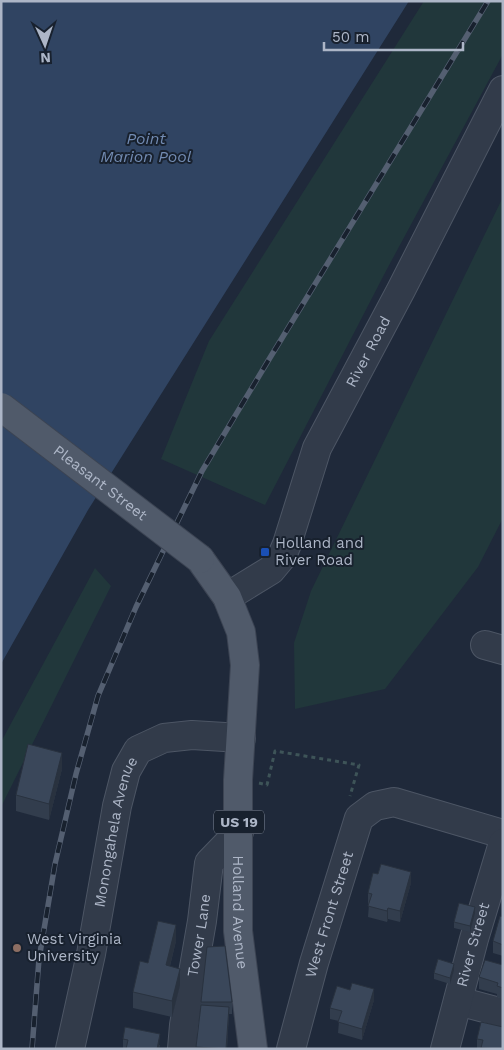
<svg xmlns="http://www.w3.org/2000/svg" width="504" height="1050" viewBox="0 0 504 1050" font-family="'Work Sans',sans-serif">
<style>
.green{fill:#21373b}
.water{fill:#304462}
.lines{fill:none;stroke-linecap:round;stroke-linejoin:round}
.minor-casing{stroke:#4d5665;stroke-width:30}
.major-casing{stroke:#3c4453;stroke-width:30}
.path{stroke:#3e5458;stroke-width:3;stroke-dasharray:4 4;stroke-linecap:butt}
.minor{stroke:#323b4a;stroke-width:28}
.major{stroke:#505a6a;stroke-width:28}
.rail-casing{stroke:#545f71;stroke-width:5.5}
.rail{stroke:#18212e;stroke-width:4;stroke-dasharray:11;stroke-linecap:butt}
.major-bridge-casing{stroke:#3c4453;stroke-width:30;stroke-linecap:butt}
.major-bridge{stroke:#505a6a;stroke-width:28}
.wall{fill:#323d4d}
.shaded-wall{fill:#29323f}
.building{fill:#3a475a;stroke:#29323f}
.transit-dot{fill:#1a4fb4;stroke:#18212e;stroke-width:2}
.education-dot{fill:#8d6e63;stroke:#18212e;stroke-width:2}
.labels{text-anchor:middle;stroke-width:4;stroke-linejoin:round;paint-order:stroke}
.shield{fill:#18212e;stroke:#808999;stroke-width:1}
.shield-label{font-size:14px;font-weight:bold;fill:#adb6c7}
.street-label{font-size:15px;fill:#adb6c7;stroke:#18212e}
.poi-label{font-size:15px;fill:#adb6c7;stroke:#18212e;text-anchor:start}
.water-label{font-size:16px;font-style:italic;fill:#728bb2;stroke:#18212e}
</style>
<rect width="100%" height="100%" fill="#1f293a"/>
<path class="green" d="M424,1H503V54L387,269L265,505L161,459L209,341Z
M503,197V518L478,567L385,689L295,709L294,643L311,591Z
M95,568L111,586L1,807V742Z"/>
<path class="water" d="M1,1H409L88,510L1,664Z"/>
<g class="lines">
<defs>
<g id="minor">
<path id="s1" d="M227,597L271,570L281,558L287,544L317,448L401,290L503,90"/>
<path d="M485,645L503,650"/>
<path d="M458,1001L503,1013"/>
<path id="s2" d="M70,1049L91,954L117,806L126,771L138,750L164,738L192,735L241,738"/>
<path id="s3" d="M182,1049L184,1025L202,921L209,863L239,832"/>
<path id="s4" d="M291,1049L314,963L359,818L375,806L394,802L503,834"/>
<path id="s5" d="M445,1049L474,939L503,843"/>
</g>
<g id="major">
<path id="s6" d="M200,559L227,597L241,632L245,665L238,780V931L253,1049"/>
</g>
</defs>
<use href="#minor" class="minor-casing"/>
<use href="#major" class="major-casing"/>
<path class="path" d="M259,783L267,785L275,751L359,765L350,796"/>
<use href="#minor" class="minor"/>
<use href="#major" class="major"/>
<defs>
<path id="rail" d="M32,1049L39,959L55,864L76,774L98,696L136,607L202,471L268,361L488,1"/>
</defs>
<use href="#rail" class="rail-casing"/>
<use href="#rail" class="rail"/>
<defs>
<g id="major-bridge">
<path id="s7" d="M1,407L200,559"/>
</g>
</defs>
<use href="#major-bridge" class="major-bridge-casing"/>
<use href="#major-bridge" class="major-bridge"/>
</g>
<path class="wall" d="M62,769L49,820L16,811V795Z
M411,883L400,922L388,919L387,922L368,917L369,904H368V893Z
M475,913L470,932L454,928V922Z
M503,917V956L493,953V941Z
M176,941L170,966L180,985L172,1017L133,1008V992L148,963Z
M503,965V999L497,997V994L479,989V977Z
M454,970L450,984L434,979V973Z
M374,1000L362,1040L338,1033L339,1021L330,1019V1008Z
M201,1002H232V1014H229L227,1049H196Z
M503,1027V1049H477V1039Z
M123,1039L160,1045L159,1049H123Z"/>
<path class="shaded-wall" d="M62,753V769L49,820V804Z
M411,872V883L400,922V911Z
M475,907V913L470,932V926Z
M388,908V919L387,922V911Z
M176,925V941L166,981V965Z
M454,964V970L450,984V978Z
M180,969V985L172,1017V1001Z
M374,989V1000L362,1040V1029Z
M229,1007L227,1049H226Z
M160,1034L159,1049H157Z"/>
<path class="building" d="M28,744L62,753L49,804L16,795Z
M381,864L411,872L400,911L388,908L387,911L368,906L372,894L368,893L373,873L378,874Z
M459,903L475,907L470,926L454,922Z
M500,916L503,917V945L493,941Z
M158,921L176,925L166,965L180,969L172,1001L133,992L140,961L148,963Z
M225,946L232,1002H201L207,947Z
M438,959L454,964L450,978L434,973Z
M485,960L503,965V988L497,986L498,983L479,977Z
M352,983L374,989L362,1029L338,1022L342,1011L330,1008L337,986L350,990Z
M201,1005L229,1007L226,1049L196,1047Z
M481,1022L503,1027V1049L481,1048L483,1040L477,1039Z
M125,1027L160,1034L157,1049H126L128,1040L123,1039Z"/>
<rect class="transit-dot" x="260" y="547" width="10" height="10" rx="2.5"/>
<circle class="education-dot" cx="17" cy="948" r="5"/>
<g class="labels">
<rect class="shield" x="214" y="810.5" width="50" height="23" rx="4"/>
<g class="shield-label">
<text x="239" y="827">US 19</text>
</g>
<g class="street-label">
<text dy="5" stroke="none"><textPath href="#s1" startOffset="292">River Road</textPath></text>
<text dy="5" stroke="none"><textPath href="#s7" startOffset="125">Pleasant Street</textPath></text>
<text dy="5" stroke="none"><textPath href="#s2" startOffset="222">Monongahela Avenue</textPath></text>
<text dy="5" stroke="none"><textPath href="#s6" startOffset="365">Holland Avenue</textPath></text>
<text dy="5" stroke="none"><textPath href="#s4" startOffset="140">West Front Street</textPath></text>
<text dy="5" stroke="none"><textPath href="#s3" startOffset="115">Tower Lane</textPath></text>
<text dy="5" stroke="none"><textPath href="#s5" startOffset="108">River Street</textPath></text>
</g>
<g class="poi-label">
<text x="275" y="548">Holland and<tspan x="275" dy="17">River Road</tspan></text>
<text x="27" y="944">West Virginia<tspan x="27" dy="17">University</tspan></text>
</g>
<g class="water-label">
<text x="146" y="144">Point<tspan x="146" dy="18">Marion Pool</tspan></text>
</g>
</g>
<rect width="504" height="1050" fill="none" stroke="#adb6c7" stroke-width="5"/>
<g transform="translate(45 45) rotate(177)" stroke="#18212e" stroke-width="4" paint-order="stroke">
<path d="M0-4L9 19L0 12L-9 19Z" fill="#adb6c7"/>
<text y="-8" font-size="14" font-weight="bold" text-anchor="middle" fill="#adb6c7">N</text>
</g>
<path d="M324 42v8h139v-8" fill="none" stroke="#adb6c7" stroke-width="2.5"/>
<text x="332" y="42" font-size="15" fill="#adb6c7" stroke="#18212e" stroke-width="4" paint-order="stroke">50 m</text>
</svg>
